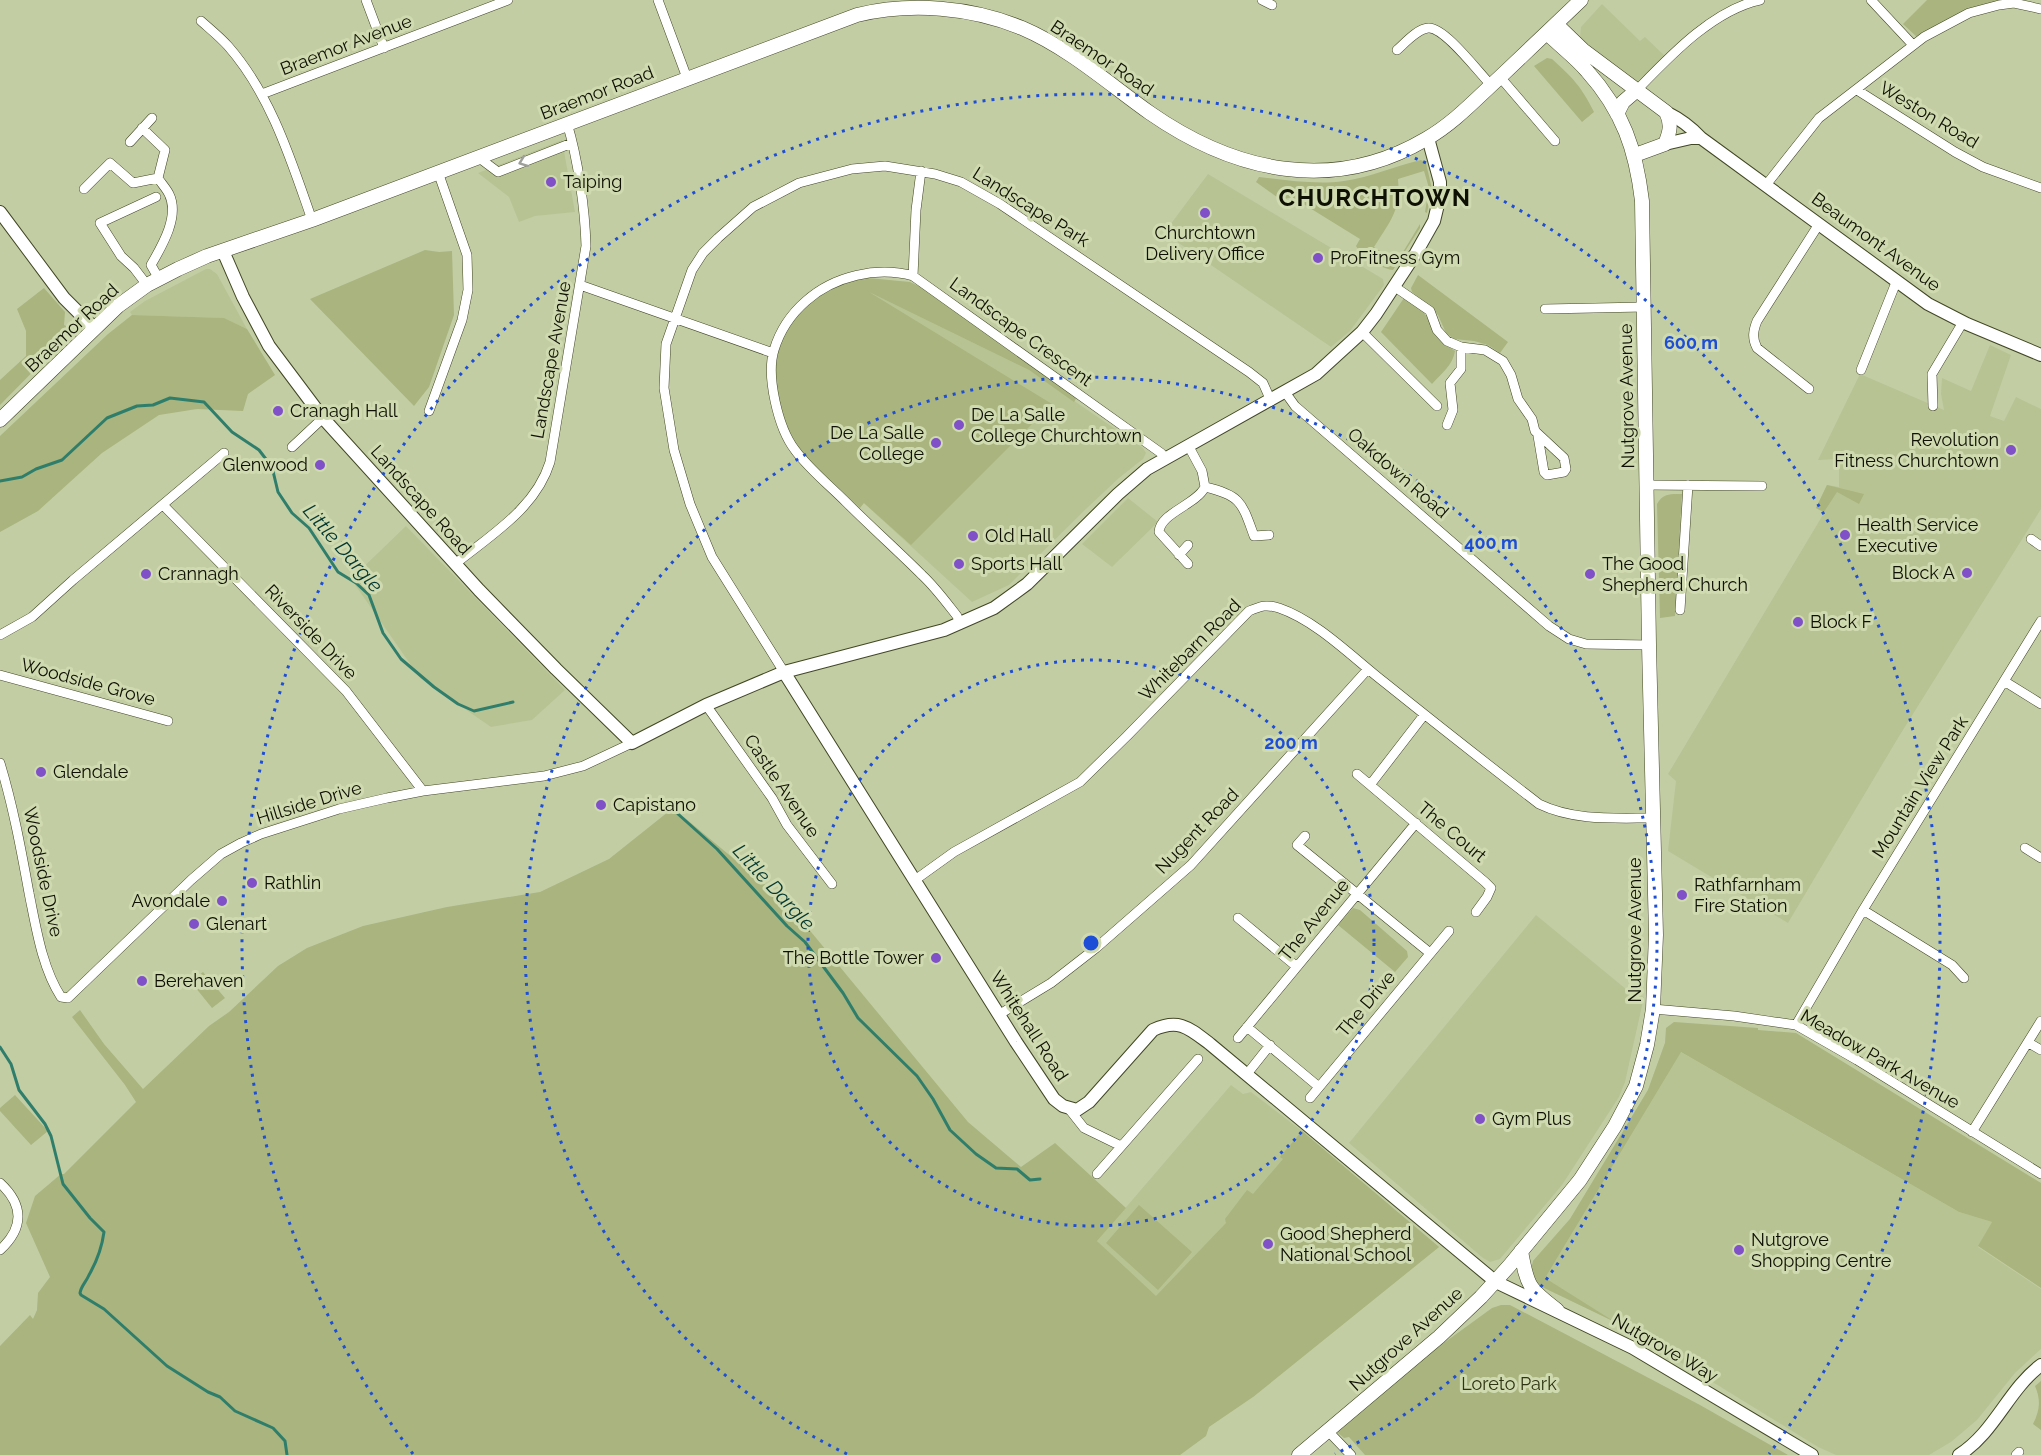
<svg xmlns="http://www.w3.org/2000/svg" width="2041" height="1455" viewBox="0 0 2041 1455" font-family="Raleway,sans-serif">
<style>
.built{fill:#b8c393}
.green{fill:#a9b47e}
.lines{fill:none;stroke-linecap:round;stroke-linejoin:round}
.stream{stroke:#2f7e6b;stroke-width:3}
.minor-casing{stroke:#404723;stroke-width:10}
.tertiary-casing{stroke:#404723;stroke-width:14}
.secondary-casing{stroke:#404723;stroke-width:15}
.minor{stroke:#fff;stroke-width:9}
.tertiary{stroke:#fff;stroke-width:12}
.secondary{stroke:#fff;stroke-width:14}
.oneway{stroke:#9e9f9a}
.ring{fill:none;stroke:#1d4ed8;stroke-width:3;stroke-dasharray:3 6}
.poi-dot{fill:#7f50c8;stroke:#d0dab0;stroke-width:2}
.labels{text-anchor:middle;stroke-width:6;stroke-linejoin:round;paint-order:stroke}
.street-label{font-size:18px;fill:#0d1003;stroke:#d0dab0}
.poi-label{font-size:18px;fill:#0d1003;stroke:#d0dab0;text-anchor:start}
.park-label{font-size:18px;fill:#2f3512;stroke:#d0dab0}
.water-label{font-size:20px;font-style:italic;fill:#03372f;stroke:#d0dab0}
.district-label{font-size:24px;font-weight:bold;letter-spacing:1.5px;fill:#0d1003;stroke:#d0dab0}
.centre{fill:#1d4ed8;stroke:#d0dab0;stroke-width:3}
.ring-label{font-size:18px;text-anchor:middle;font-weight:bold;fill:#1d4ed8;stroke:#d0dab0;stroke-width:6;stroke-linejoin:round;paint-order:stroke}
</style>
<rect width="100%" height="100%" fill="#c3cda4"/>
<path class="built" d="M1602,4L1640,41L1645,37L1666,57L1637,84L1580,39L1581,27Z
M562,140L575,212L535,216L519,222L509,197L478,173Z
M1208,174L1383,279L1384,285L1350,331L1331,347L1164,233Z
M206,269H210L217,274L247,329L223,318L132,315L130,312L145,301Z
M859,287L1029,370L1143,448L1146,453L1143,459L1119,478L1087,508L1009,585L972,602L821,464Z
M1990,345L2011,355L1990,416L2004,421L2016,397L2041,409V509L1898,738L1788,923L1668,851L1676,781L1668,774L1824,513L1816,508L1827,485L1839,487V459L1818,460L1860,374L1944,410L1941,394L1942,378L1971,391Z
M1128,498L1158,522L1112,567L1082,544Z
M406,526L565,690L532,720L491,727L420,678L351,579Z
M1536,915L1632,994L1644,997L1625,1082L1619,1097L1562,1185L1500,1259L1490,1262L1483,1258L1349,1143Z
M1665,1043L1959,1212L1992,1222L1978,1247L2041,1289V1349L2015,1373L1977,1420L1951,1442L1929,1455H1836L1818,1447L1615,1322L1536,1284L1533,1261L1570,1219L1648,1090Z
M1231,1085L1243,1094L1251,1092L1302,1131L1439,1247L1253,1397L1097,1241Z"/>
<path class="green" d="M1927,0H2005L1966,10L1918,38L1903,24Z
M1547,58L1552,59C1573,78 1581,86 1594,112L1582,122L1534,66Z
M1421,160L1426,163L1432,189L1427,213L1425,212L1429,188L1424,171L1398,179C1401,211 1390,221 1374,247L1397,262L1420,224V228L1393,270C1382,269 1361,257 1356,246L1360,239L1292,197L1281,200L1256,182L1259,177C1287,180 1316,185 1344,181C1371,177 1395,166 1421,160Z
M425,250L439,252L452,251L454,315L429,387L414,406L310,299Z
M1418,275L1508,342L1500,353L1488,345L1474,341L1454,339L1446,333L1438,315L1433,309L1412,292L1411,288Z
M868,278L910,282L925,289L1077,397L1074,402L1029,370L869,292L1052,404L911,545L864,503L860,508C839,488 796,454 785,428C783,422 782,413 780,406C777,388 774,369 778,352C787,311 830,283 868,278Z
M44,288L65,312L64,325L68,327L69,335L0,405V380L26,356V331L17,309Z
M1404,298L1423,311L1443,343L1455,351C1453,365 1441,374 1432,384L1381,332Z
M132,315L224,318L247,329L275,375L248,394L243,411L197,409L159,415L102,453L38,511L0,532V436L108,334Z
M1827,485L1864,494L1859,504L1837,492L1824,512L1816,508Z
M1682,494L1675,616L1660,618L1657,504C1663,493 1671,494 1682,494Z
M673,808L788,904L968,1122L1021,1167L1055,1143L1126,1208L1097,1241L1156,1296L1226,1223L1225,1219L1247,1190L1253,1194L1283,1159L1280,1157L1302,1131L1439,1247L1253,1397L1209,1427L1206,1436L1180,1455H0V1346L30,1315L33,1319L37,1310L38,1293L50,1277L26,1223L35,1196L61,1174H64L136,1102L125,1085L72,1017L80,1010L104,1044L143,1089L209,1026L229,1012L278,966L307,948L363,926L447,907L540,892L609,859Z
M1353,908L1360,910L1407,951L1408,957L1395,972L1338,925Z
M203,972L225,998L212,1008L191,982Z
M1674,1022L1758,1028V1030L1796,1033L2041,1183V1288L1978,1246L1992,1222L1959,1212L1681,1052L1545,1278L1615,1322L1536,1284L1530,1274L1533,1261L1570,1219L1648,1090L1665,1043L1666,1028Z
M15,1095L48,1131L31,1145L0,1111V1108Z
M1139,1205L1192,1252L1158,1290L1106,1243Z
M1501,1305H1510L1700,1405L1788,1455H1365L1349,1437L1344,1438L1337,1432L1334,1423L1492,1308Z
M2041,1381V1430L2033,1424C2040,1410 2041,1400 2035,1386Z"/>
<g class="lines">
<path class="stream" d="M0,481L22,477L36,469L62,460L107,418L137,406L153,405L170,398L204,402L232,432L259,450L272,467L278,492L292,513L309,528L338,572L356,583L369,595L383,633L401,659L434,687L458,704L474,711L513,702
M678,814L717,849L787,926L805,942L843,993L858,1018L917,1076L933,1099L950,1130L976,1154L996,1168L1017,1169L1030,1180L1040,1179
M0,1047L11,1064L19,1090L45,1124L51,1136L63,1184L90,1218L104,1232C102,1247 97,1261 89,1275C86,1282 81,1286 80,1293L81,1295L104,1309L167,1366L208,1392L220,1397L235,1411L273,1428L285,1441L287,1455"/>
<defs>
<path id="minor" d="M366,0L384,48
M658,0L687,78
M1262,0L1272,5
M1871,0L1913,45
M201,21C210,29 220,37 228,46C271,95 291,160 312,220
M1397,50C1405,43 1417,29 1428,28C1444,26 1479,73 1491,85
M1500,77L1555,141
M1637,90C1670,56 1713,10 1760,0
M1857,90L1955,152L1983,167L2041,188
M262,94L508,0
M142,128L165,150L158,178C161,183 166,188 169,194C180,216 162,246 151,265L159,279
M130,142L152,118
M478,157L498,172L572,143
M1766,185L1819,118L1924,37L1969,13L1999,5L2014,3L2041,9
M84,189L110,163L133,183L158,178
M913,276L916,210L921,171
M147,285L134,268L121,256L100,223L156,197
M580,285L773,353
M1395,287L1430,311L1437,330L1447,341L1461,347V369L1450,383L1453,410L1447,425
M1545,309L1644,307
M1362,332L1437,406
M1461,347L1485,350L1503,361L1511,375L1518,399L1532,419L1535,431L1564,458L1566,469L1564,472L1547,475L1544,472L1538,436
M1861,370L1897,280
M1809,389L1757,348C1752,338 1753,331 1757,321L1819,224
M1285,392L1295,406L1549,626L1569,639L1586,644L1649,645
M1933,406L1932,374L1963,322
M429,411L462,320L468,290L467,255L438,172
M1188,445L1202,471L1205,487C1196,505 1160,513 1159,532L1188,564
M292,447L323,418
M1647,485L1762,486
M1205,487C1241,495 1242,503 1254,536L1269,535
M163,505L346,691L423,791
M2031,539L2041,546
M1179,555L1188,545
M455,564C491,535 536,508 550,462L586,246C585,209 578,159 567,123
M1680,610L1688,485
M960,624L957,616C946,602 935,587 922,575C897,550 871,527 846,502C829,485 809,469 795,450C778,428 766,376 774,350C780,330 791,314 806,301C834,276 877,266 913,276L1161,453L1166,459
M0,635L32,617L73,580L224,453
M784,672L712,557L690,504L674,450L664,388L666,344L692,270L703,253L718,238L753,207L799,183L852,169L885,166L935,174L961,182L1000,204L1249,372L1263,383L1271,401
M0,675L168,721
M2004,681L2041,704
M706,705L772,798L787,825L832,884
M1424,715L1370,785L1485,882L1491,888L1487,897L1476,912
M0,763C13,806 21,849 29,893C36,927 42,968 61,997L68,998L191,880L221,854L241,843L261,834L339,809L387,798L423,791L544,776L583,766L632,743
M1357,774L1370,785
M1305,836L1297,845L1430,953
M2025,848L2041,858
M915,880L954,852L1080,782L1127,736L1249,611C1261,606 1266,604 1279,608C1317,621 1352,657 1384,682C1435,723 1487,764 1539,804C1574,821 1614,818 1652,818
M1863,910L1952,965L1964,978
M1238,918L1297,967
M1653,1009L1734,1016L1796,1025L1857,1060L2041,1174
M1000,1014L1051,983L1096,948L1191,865L1368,669
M1796,1025L1863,910L2041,621
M1247,1027L1319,1087
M1238,1038L1416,823
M2029,1043L2041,1050
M1247,1074L1270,1045
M1310,1098L1449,931
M1069,1109L1084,1128L1121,1146
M1972,1132L2041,1021
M1097,1174L1198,1059
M0,1183C24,1205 24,1228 0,1250
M1328,1431L1351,1455
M2016,1455L2019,1452"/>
<path id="tertiary" d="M1666,112C1680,119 1691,127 1701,138L1928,304L1967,324L2041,355
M1665,144L1691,138H1701
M0,212L64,298L94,328
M223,251L243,297L269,346L323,418L479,590L556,669L632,743L706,705L784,672L944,630L994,608L1027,584L1118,494L1147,469L1316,374L1362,332L1376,314L1416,253L1434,221L1440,196V182L1428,138
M784,672L1016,1042L1054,1099L1063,1106L1077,1110L1089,1102L1153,1030C1179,1018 1189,1028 1210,1044L1496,1282L1633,1348L1812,1455
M1959,1455C1995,1432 2008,1390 2041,1365"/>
<path id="secondary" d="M1556,24L1583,50L1666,112C1672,124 1670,132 1665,144L1635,155
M1617,114L1623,102L1637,90
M0,420L118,306L147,285L178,269L207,256L312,220L857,15C911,2 971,7 1022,28C1069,48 1109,84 1150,113C1235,172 1333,194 1426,139C1454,123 1476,99 1499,78C1526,52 1554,26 1581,0
M1521,1251C1527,1286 1529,1289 1557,1310
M1299,1455L1439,1337L1481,1297L1510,1265L1580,1180L1615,1126L1636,1086L1647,1045L1653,1009L1656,935L1649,645L1642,201C1636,150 1623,111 1587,71C1575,57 1560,46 1547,33"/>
</defs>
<use href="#minor" class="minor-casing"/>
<use href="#tertiary" class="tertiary-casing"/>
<use href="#secondary" class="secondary-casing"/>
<use href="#minor" class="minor"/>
<use href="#tertiary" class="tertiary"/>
<use href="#secondary" class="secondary"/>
</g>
<defs><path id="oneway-chevron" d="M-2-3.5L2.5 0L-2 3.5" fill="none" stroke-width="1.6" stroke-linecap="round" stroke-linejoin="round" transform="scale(1.5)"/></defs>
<use class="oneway" href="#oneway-chevron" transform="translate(523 162) rotate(159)"/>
<g class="ring">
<circle cx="1091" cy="943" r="283"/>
<path d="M847 1454A566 566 0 1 1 1335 1454"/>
<path d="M413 1454A849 849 0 1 1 1769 1454"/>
</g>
<g class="poi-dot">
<circle cx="551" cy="182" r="6"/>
<circle cx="1205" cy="213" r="6"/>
<circle cx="1318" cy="258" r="6"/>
<circle cx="278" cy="411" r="6"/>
<circle cx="959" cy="425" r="6"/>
<circle cx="936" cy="443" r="6"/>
<circle cx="2011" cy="450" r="6"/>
<circle cx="320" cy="465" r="6"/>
<circle cx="1845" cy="535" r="6"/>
<circle cx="973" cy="536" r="6"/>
<circle cx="959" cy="564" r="6"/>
<circle cx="1967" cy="573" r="6"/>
<circle cx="146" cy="574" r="6"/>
<circle cx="1590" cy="574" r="6"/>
<circle cx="1798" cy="622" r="6"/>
<circle cx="41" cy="772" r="6"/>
<circle cx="601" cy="805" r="6"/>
<circle cx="252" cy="883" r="6"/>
<circle cx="1682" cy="895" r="6"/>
<circle cx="222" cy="901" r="6"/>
<circle cx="194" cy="924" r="6"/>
<circle cx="936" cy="958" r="6"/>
<circle cx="142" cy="981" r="6"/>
<circle cx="1480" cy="1119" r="6"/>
<circle cx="1268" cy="1244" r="6"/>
<circle cx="1739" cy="1250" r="6"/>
</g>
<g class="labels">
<g class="street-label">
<text transform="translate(346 45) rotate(-21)" y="6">Braemor Avenue</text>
<text transform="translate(1102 58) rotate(34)" y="6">Braemor Road</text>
<text transform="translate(597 93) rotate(-21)" y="6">Braemor Road</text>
<text transform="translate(1929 115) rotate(31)" y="6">Weston Road</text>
<text transform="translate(1031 207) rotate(32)" y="6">Landscape Park</text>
<text transform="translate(1876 242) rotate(36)" y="6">Beaumont Avenue</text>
<text transform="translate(72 328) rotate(-43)" y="6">Braemor Road</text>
<text transform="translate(1021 332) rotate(36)" y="6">Landscape Crescent</text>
<text transform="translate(551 360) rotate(-80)" y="6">Landscape Avenue</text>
<text transform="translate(1627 396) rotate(-91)" y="6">Nutgrove Avenue</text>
<text transform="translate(1398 473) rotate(41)" y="6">Oakdown Road</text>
<text transform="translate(421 500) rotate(48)" y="6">Landscape Road</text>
<text transform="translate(311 632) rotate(46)" y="6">Riverside Drive</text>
<text transform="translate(1190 650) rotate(-45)" y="6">Whitebarn Road</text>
<text transform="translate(88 682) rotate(15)" y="6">Woodside Grove</text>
<text transform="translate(782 786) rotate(56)" y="6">Castle Avenue</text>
<text transform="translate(1920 787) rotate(-58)" y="6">Mountain View Park</text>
<text transform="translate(309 803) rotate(-17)" y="6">Hillside Drive</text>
<text transform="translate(1197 831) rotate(-46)" y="6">Nugent Road</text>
<text transform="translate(1452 832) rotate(40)" y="6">The Court</text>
<text transform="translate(43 872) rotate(78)" y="6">Woodside Drive</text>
<text transform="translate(1314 920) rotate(-51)" y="6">The Avenue</text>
<text transform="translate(1635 930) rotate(-90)" y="6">Nutgrove Avenue</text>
<text transform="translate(1366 1004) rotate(-50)" y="6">The Drive</text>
<text transform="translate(1029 1026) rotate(57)" y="6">Whitehall Road</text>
<text transform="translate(1880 1059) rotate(30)" y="6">Meadow Park Avenue</text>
<text transform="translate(1406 1339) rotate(-42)" y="6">Nutgrove Avenue</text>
<text transform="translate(1665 1348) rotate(30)" y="6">Nutgrove Way</text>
</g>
<g class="poi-label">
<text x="563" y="188">Taiping</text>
<text x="1205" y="239" text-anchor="middle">Churchtown<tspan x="1205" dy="21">Delivery Office</tspan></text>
<text x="1330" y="264">ProFitness Gym</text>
<text x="290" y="417">Cranagh Hall</text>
<text x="971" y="421">De La Salle<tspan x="971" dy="21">College Churchtown</tspan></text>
<text x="924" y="439" text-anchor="end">De La Salle<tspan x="924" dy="21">College</tspan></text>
<text x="1999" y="446" text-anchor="end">Revolution<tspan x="1999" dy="21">Fitness Churchtown</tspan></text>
<text x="308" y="471" text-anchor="end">Glenwood</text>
<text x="1857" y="531">Health Service<tspan x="1857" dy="21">Executive</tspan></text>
<text x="985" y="542">Old Hall</text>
<text x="971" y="570">Sports Hall</text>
<text x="1602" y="570">The Good<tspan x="1602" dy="21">Shepherd Church</tspan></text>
<text x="1955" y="579" text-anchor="end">Block A</text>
<text x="158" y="580">Crannagh</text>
<text x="1810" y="628">Block F</text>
<text x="53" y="778">Glendale</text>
<text x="613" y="811">Capistano</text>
<text x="264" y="889">Rathlin</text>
<text x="1694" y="891">Rathfarnham<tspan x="1694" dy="21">Fire Station</tspan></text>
<text x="210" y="907" text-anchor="end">Avondale</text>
<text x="206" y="930">Glenart</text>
<text x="924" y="964" text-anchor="end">The Bottle Tower</text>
<text x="154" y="987">Berehaven</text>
<text x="1492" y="1125">Gym Plus</text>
<text x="1280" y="1240">Good Shepherd<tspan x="1280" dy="21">National School</tspan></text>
<text x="1751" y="1246">Nutgrove<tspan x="1751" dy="21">Shopping Centre</tspan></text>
</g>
<g class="park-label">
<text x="1509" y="1390">Loreto Park</text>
</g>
<g class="water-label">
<text transform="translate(343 548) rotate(49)" y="7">Little Dargle</text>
<text transform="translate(774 887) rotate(47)" y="7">Little Dargle</text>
</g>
<g class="district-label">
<text x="1375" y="206">CHURCHTOWN</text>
</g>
</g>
<circle cx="1091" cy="943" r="9" class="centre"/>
<g class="ring-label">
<text x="1691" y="349">600 m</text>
<text x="1491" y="549">400 m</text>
<text x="1291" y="749">200 m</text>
</g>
</svg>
